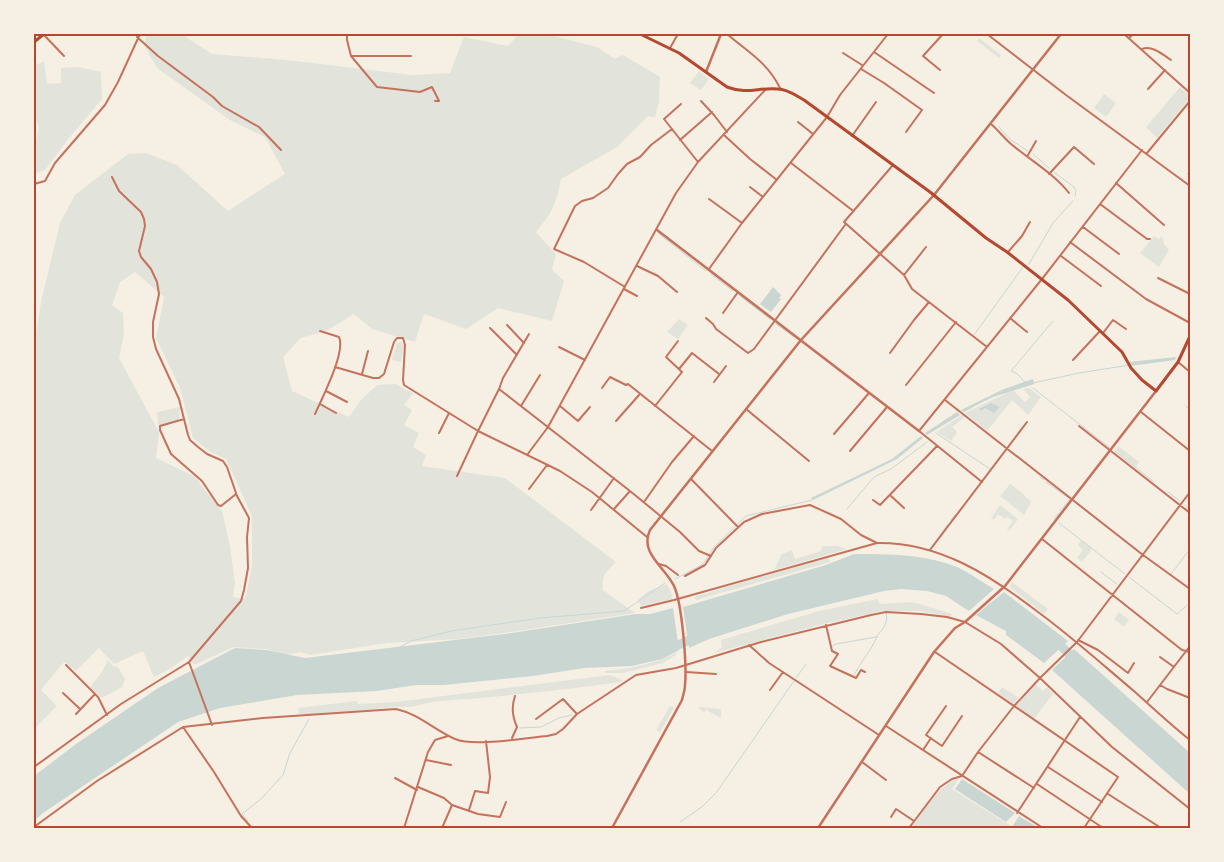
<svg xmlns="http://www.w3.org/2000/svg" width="1224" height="862" viewBox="0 0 1224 862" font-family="Raleway,sans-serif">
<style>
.green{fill:#e2e4dc;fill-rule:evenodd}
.water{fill:#c9d6d2}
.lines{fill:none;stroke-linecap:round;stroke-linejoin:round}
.stream{stroke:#c9d6d2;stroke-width:1}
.river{stroke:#c9d6d2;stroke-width:9}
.minor{stroke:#c5725c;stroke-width:2}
.tertiary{stroke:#c5725c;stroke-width:2.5}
.primary{stroke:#b5482f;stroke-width:3}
.neatline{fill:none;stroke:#b5482f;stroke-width:2}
</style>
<rect width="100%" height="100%" fill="#f6efe4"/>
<path class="green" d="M147,34H181L212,54L287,60L412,75L450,73L464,37L508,46L519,34H546L597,47L615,59L623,55L660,77L659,102L655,117L648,116L617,147L561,179C556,204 553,212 536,232L556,254L552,270L564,281L552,321L498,308L466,329L424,314L415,342L372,329L354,314L328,330L301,338L283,357L292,391L349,417L360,401L377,385L395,384L413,393L404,405L412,410L404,425L419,433L413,447L426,455L422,466L505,478L616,562C606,572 601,575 603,590L635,613L504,633L460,639L387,643L310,655L301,652L285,655L266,649L234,647L194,665L188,656L170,669L154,677L143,651L114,664L99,648L76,671L64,662L41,690L57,706L34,729V347L41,302L60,223L75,195L128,154L146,153L177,165L228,211L285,174L265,137L230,120L157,68L144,45ZM135,272L164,297L156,338L180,388L193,438L209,451L226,459L252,516V566L245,599L233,597L235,583L230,546L222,511L194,476L156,458L159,432L119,358L124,334L123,313L112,305L120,282Z
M979,38L1001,55L999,58L977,41Z
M44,61L47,84L61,83V68L78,67L101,72L102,99L69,138L45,170L34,174V148L39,127L34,116V66Z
M699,71L709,79L701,90L690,83Z
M1180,87L1190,96V98L1157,138L1146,127Z
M1104,94L1116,103L1106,117L1094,108Z
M1154,236L1159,239L1162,236L1164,244L1169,250L1159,267L1140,253Z
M679,319L688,325L678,339L667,332Z
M401,342L404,345L401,362L392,360L397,343Z
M1029,388L1041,397L1028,415L1012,400L987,431L965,413L1013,390L1025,402L1030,397L1023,389Z
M180,407L179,421L158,426L157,412Z
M962,415L965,417L952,427L957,432L951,441L937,432Z
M1118,446L1139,462L1136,467L1115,450Z
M1010,484L1021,492L1031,502L1024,515L1000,496Z
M1000,505L1018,519L1009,531L1007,529L1013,521L1007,517L1005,519L998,514L994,520L991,518Z
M1081,540L1092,549L1082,562L1077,558L1083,550L1078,545Z
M822,546H838L847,549L774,570L782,554L792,550L795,559L821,551Z
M828,557L830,562L696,600L694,597Z
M1012,582L1048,609L1044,614L1010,587Z
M667,584L671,592L672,599L641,606L638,600L647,592Z
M877,599L880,604L913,602L952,614L951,617L920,611H881L824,624L714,653L722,647L721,640L819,611Z
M1119,612L1129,620L1124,627L1114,619Z
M676,653L677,654L663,663L623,673H605V671C629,669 654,664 676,653Z
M108,660L113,666L118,667L125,679L122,687L102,698L90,687L102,672Z
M610,675L622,680L621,682C561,690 501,697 440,701C426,702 412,709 398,707L320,714H299L298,708L356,701L359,704L396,702Z
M1035,684L1043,691L1047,687L1053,694L1034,719L1016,706Z
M1002,687L1019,698L1013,704L998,693Z
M670,706L674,708L660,732L656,730Z
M699,707L721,709V718L706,710L704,712L699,709Z
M959,779L952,789L1014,828H911C925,810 937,785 959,779Z"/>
<path class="water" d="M773,287L781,295L779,298L781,299L771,312L760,304Z
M1176,357L1175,360L1130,366L1129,362Z
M1033,379L1034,384L990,398L964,412L961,410L1004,389Z
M991,403L999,407L994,413L985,408L981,411L979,409Z
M957,412L960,415L927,435L925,433Z
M921,436L923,438L897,459L813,500L811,498L892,459Z
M854,554C889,554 924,554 957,567C970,573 982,582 994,589L969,611L946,596L927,591L901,589L884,591L788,614L709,639L689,648L683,607L826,565Z
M1004,592L1068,641L1044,663L1006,635V631L976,615Z
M673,608L679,650L662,659L632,666L584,668L533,676L444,685H416L377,691L297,695L220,708L178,722L43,813L34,821V776L76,744L158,688L235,648L266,650L305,658L505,634L636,614H650Z
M1074,649L1190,753V794L1052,670Z
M962,779L1015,813L1006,822L955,789Z
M1019,816L1039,828L1012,827Z"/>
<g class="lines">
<path class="stream" d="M999,127L1011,140L1028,151
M1033,154L1049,168
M1055,173L1074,187L1076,191L1075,196
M1187,174L1190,171
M658,233L706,271
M1029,264L1053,223L1073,201
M711,274L733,291
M740,296L770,319
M776,324L794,337
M974,335L1023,267
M1026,383L1016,373L1011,371L1053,321
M1033,383L1079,373L1130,365
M1033,388L1110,448
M986,400L996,395
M1186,406L1190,410
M936,433L990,469
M1115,451L1154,482
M1040,477L1044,480
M1046,482L1070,499L1060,511
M1168,492L1180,501
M1185,505L1190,509
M847,509L874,477L891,469L927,442
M1054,519L1059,513
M951,520L955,515
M1059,523L1125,574
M929,550L948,524
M1101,572L1117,584
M1171,574L1190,549
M1129,577L1177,614L1190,603
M675,579L700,566L705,561L714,547L746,516L812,500
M831,647L836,644L876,637C883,629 889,623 886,612
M398,648L411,641L451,631L540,618L624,611L665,583
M854,675C861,661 871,651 877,637
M796,678L806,664
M520,728L541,727L559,718L572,715
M248,821L242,814L262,798L283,775L290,753L309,719
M680,822L703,806L716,793L794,681"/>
<path class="river" d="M1054,639L1077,662
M668,650L697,636"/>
<path class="minor" d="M43,34L64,56
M347,34V40L351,56H411
M727,34C748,52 767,62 780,88
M987,34L1066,95L1190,186
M1124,34L1190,93
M137,37L158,56L213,97L222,106L259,127L281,150
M1129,38L1133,34
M670,48L678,34
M1142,49C1152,45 1162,54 1171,60
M874,52L934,93
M843,53L862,65
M351,56L377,87L420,92L432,87L439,101H435
M861,69L884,83L922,110L906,132
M940,70L923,56L943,34
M1148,89L1165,70
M701,101L714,115L727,132
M681,104L664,119L698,162
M798,122L813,134
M991,124C998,130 1004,138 1011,144C1030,160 1053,173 1069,193
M724,135L750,159L777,180
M852,136L876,102
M680,140L712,112
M1147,153L1190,101
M1028,155L1036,141
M791,163L852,210
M893,165L844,222L904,275L912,289L987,347
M1049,174L1074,147L1094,164
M1116,183L1164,225
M34,184L45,181L55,163L105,105L118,82L140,34
M750,187L763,197
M709,199L742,223
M1100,204L1147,239H1150
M1083,227L1119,254
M1070,242L1146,299L1190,323
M1008,252L1022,236L1030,222
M1061,256L1101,286
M637,266L658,276L677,292
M709,269L742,223L827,117L840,95L888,34
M904,275L926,247
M1158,278L1190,294
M625,287L584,262L554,249L575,206L582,201L593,198L608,188L618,174L627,164L640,157L651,145L672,129
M624,289L637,296
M723,313L738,292
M706,318L713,324L716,329L748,353L754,349L845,225
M1010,318L1027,332
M507,325L524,343
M490,328L517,355
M1103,333L1113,320L1126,329
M559,347L585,360
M890,353L914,320L929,302
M1073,360L1100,331
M1178,362L1190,372
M335,367L373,378H379L384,374L394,342L397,338H403L405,345L403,380L404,385L478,431L457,476
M679,369L692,353L719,374
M362,374L368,351
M714,382L726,366
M906,385L956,322
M602,388L610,377L626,385L628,384L712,451
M499,389L503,378L529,334
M326,391L347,402
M945,400L1143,555L1190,589
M320,404L336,413
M521,406L540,375
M560,406L578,421L590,407
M655,406L682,372L666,357L678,341
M746,409L809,461
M1141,412L1190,451
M315,414C322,398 346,352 339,337L320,331
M184,419L160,426V430L171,454L202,481L218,505L221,506L236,494
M616,421L639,395
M1079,426L1190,513
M439,433L449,413
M834,434L869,393
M850,451L887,407
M527,455L548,427L676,193L698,162L766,89
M691,479L738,527
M982,482L919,431L1042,279L1142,150
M529,489L547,465
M891,496L904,508
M873,500L880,505L937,446
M644,502L672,462L694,436
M614,509L630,491
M591,510L614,478
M647,537L592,492L560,471L478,431L499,389L630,491L680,532L699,551L711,556
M1042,539L1182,650L1190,652
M930,550L1027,422
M659,564L666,566L678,575
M685,576L705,565L716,548L744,522L762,514L810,505L841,519L861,535L877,543
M641,608L674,600L877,543C939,542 990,575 1038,612C1072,637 1103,665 1135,692C1153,708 1171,725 1190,740
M826,625L832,651L838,654L830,666L856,678L861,670L865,672
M1078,640L1098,650L1128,673L1134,663
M749,645L769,663L879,735
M935,652L1118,777L1084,828
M1160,657L1174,667
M189,662L212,725
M66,665L98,697L107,715
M686,672L716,674
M1160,685L1167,689L1190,698
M770,690L783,672
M63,693L80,709
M1147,702L1190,646
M946,706L926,735L942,746L962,716
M76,714L95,694
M536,719L563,699L576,713
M886,726L1043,828
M183,727L214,772L241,816L252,828
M512,738L517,727C512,716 511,707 515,696
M923,750L931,738
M978,752L1034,788
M426,760L451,765
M862,762L886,780
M34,767L121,704L189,662L241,601L244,590L248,568L247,537L249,518L237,496L227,467L223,461L207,454L198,447L190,440L188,435L179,399L156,349L153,337V322L159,294L157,282L151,269L141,257L139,251L145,226L144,219L141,212L119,191L112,177
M1048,767L1102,802
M395,778L417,790
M1037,784L1103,828
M418,787L444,798L452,805L478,814L500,817L506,802
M1108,794L1161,828
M469,810L475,791L488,793L490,777L486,741
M1017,813L1080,717
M891,817L896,809L914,821
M34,827L97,781L183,727L263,718L396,709C419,714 434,730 455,739C475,747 523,738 547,736L556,734L563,729L577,714L636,675L676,668L761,642L871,615L886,612L921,614L947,617L965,622L1001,644L1040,678L1112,747L1190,809
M404,828L428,752L435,740L448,736
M442,828L452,805
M909,828L940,787L952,779L962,776L978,752L1014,706L1040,678L1077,642L1190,492"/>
<path class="tertiary" d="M706,72L721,34
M657,230L919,431
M612,828L682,700C683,695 685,690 685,685C687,665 682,603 674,586C665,567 639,553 650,530L801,340L934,195L1061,34
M818,828L934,652L955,628L965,622L1005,586L1156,391"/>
<path class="primary" d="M640,34L679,53L727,87C748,95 758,87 778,89C788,89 796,96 804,100L930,192L986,238L1007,252L1068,300L1122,352L1131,368L1142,380L1156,391L1178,362L1190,336
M34,42L44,34"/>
</g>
<rect width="1224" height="862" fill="none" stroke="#f6efe4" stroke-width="70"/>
<rect x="35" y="35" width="1154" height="792" class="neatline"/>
</svg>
